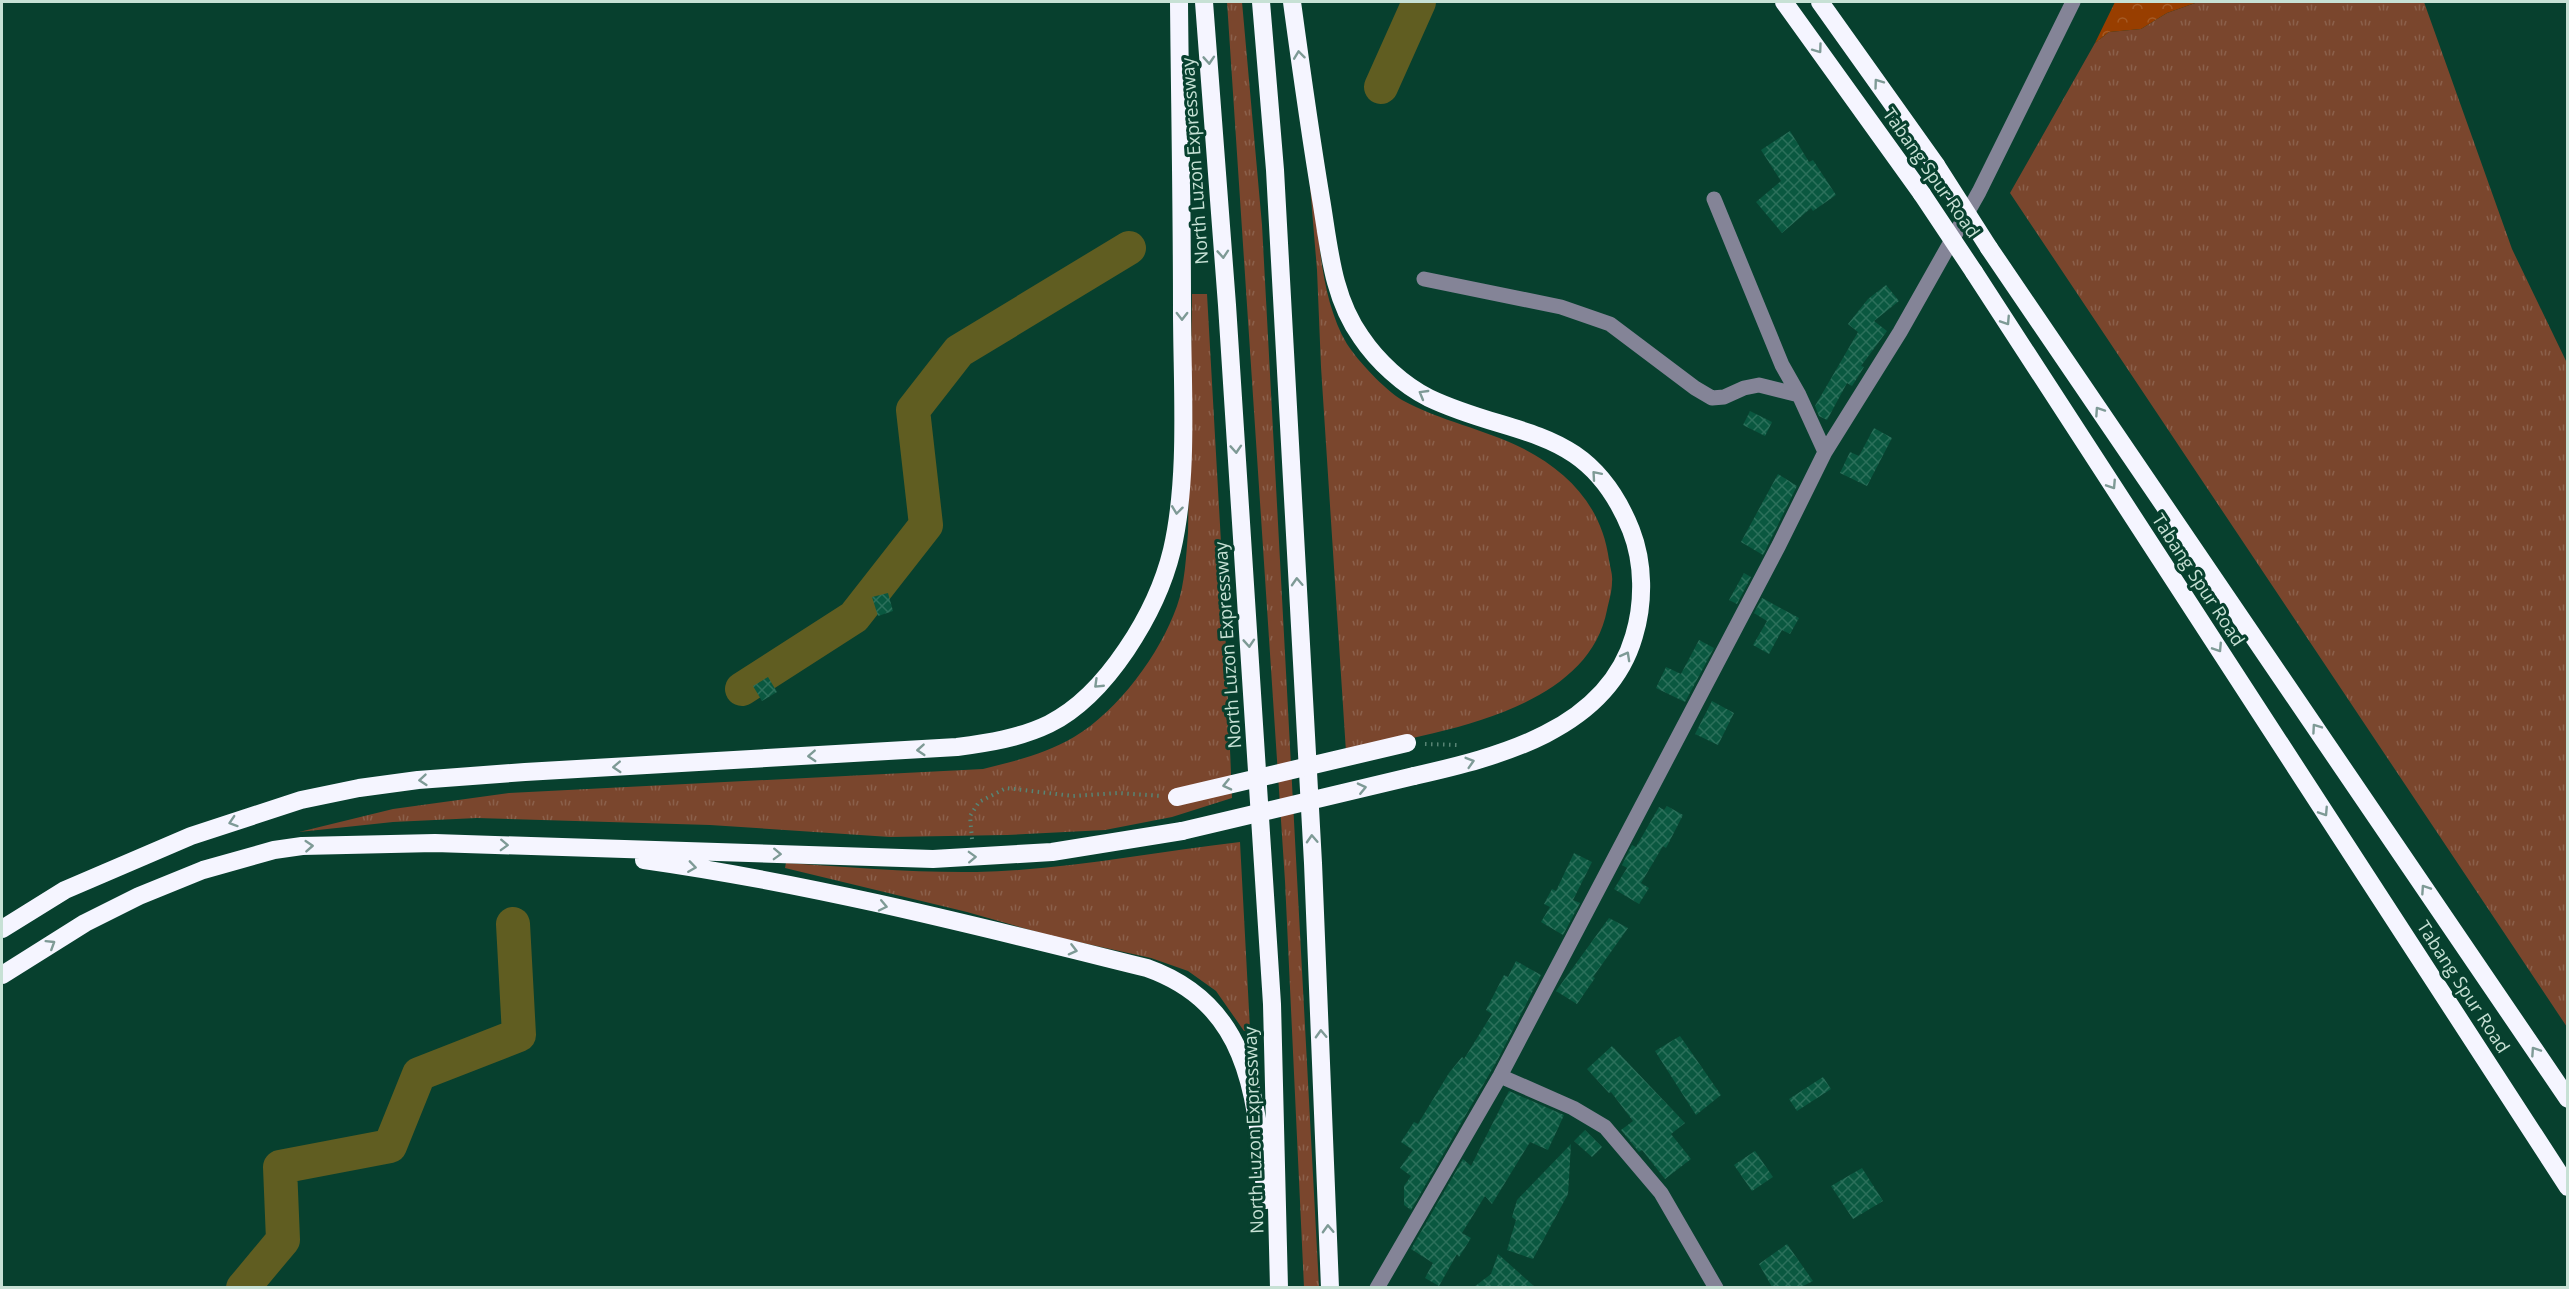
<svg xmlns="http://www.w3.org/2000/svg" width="2569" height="1289" viewBox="0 0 2569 1289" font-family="'Open Sans',sans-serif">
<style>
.grass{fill:url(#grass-tufts)}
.forest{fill:url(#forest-crowns)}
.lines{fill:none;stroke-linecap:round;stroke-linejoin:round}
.river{stroke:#605d21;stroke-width:34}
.building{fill:url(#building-cross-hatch)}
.path{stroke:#588474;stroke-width:4;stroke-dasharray:1.5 4.5;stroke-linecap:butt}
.minor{stroke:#848497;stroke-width:15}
.highway{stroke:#f5f5ff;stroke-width:18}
.highway-bridge{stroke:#f5f5ff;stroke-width:18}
.oneway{stroke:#7e9a96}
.labels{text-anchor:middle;stroke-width:6;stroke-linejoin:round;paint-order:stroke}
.street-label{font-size:18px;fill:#c7e1d5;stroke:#07402e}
</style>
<defs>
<pattern id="grass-tufts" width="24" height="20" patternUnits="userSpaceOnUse" patternTransform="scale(1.5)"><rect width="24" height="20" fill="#7a462d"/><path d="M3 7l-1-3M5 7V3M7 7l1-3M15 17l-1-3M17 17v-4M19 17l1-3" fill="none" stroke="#8b604b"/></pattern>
<pattern id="forest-crowns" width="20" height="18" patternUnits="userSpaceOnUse" patternTransform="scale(1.5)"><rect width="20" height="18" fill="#983e00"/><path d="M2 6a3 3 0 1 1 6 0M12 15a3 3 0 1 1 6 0" fill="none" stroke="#a55a24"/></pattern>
<pattern id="building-cross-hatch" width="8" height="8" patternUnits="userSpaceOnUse" patternTransform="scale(1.5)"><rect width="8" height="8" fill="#0a5840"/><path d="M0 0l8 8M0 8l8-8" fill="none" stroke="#2c705b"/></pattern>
</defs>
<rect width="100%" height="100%" fill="#07402e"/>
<path class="grass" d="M1227,2H1242L1262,225L1319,1287H1304L1285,881Z
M2198,2H2424L2512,249L2567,363V1027L2010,193L2095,43L2109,32L2141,29L2167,13Z
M1312,149C1317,208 1316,292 1347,344C1358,361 1384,389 1402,400C1440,421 1484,429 1522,448C1569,472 1602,507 1609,560C1610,567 1613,575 1612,582C1612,591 1609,601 1607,610C1587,714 1431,733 1346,752L1321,367L1317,270L1307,150Z
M1192,294H1207L1223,578L1232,798L1172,817L1105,830L1007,835L890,837L710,825L477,818L393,822L299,832L393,809L509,793L983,769C1015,761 1045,754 1074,737C1118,711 1160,654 1177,606C1185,583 1186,557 1188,533Z
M1240,842L1250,1029L1244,1031L1216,991L1188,971L1151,958L1051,936L967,912L785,868L786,863C850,867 914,873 977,872C1065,870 1153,852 1240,842Z"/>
<path class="forest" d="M2115,2H2198L2167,13L2141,29L2109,32L2095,43Z"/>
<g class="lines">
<path class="river" d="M1381,87L1419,2
M742,689L854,617L926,525L913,410L959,351L1129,248
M243,1288L283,1240L280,1167L390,1146L419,1074L519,1035L513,924"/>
</g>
<path class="building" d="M1790,131L1809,162L1813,160L1836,195L1813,211L1811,208L1782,233L1756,202L1781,181L1761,150Z
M1886,285L1899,301L1874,321L1887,331L1861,366L1864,367L1852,386L1847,383L1827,420L1819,416L1815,406L1858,332L1848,324L1868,299Z
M1750,411L1772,422L1765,436L1743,425Z
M1874,428L1892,438L1867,486L1840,473L1850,452L1859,456Z
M1778,474L1797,486L1763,555L1741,542Z
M1744,573L1751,577L1737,604L1729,600Z
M888,593L893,611L878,616L872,597Z
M1762,598L1799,618L1790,634L1782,630L1769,654L1753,645L1767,621L1754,613Z
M1699,640L1714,648L1685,702L1656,688L1666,667L1681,674Z
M768,677L777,692L762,701L753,686Z
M1712,701L1734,713L1718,745L1695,734Z
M1667,806L1683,815L1666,848L1663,846L1641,883L1649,888L1639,904L1614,889L1627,868L1622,865L1632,845L1636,847L1659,807L1664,810Z
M1574,853L1592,862L1573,900L1580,903L1563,935L1541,922L1550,907L1544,904L1552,889L1556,891Z
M1609,918L1628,928L1593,977L1595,978L1577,1004L1556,991Z
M1516,961L1541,975L1498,1059L1411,1210L1404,1205V1186L1411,1176L1400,1168L1413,1150L1401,1142L1414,1122L1418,1124L1449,1073L1462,1057L1464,1059L1492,1014L1486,1010L1504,975L1508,977Z
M1680,1036L1721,1095L1696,1115L1655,1051Z
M1612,1046L1685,1123L1671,1134L1691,1159L1665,1179L1642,1150L1639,1152L1621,1130L1633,1121L1611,1092L1609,1093L1587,1069Z
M1823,1077L1831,1089L1797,1111L1789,1099Z
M1509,1091L1564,1115L1548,1150L1530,1142L1492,1204L1485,1196L1462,1233L1471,1238L1459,1257L1457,1254L1439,1286L1425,1278L1433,1263L1411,1249L1463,1159L1471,1166Z
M1585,1130L1602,1147L1592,1157L1574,1141Z
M1571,1144L1568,1194L1533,1259L1507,1250L1516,1220L1512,1217L1517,1200Z
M1755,1151L1773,1177L1752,1191L1734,1165Z
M1862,1168L1883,1201L1853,1219L1831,1186Z
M1787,1244L1813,1281L1801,1287H1772L1759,1264Z
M1498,1254L1535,1287H1474L1491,1274Z"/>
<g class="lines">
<path class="path" d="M1425,744L1459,745
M972,839L970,816L979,802L1006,788L1073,796L1118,793L1162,796"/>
<path class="minor" d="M1714,199L1782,365L1799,395L1825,452
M1424,279L1561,307L1610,324L1695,388L1712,398L1724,397L1744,388L1759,385L1799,395
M1500,1076L1573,1108L1605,1127L1661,1193L1716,1288
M1377,1288L1500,1076L1779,545L1825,452L1900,332L1979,192L2073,2"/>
<path class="highway" d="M1204,2L1227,305L1272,1004L1279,1288
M1261,2L1275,170L1313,863L1330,1288
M1292,2C1301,68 1310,133 1321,199C1329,246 1332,297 1361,337C1377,361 1403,385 1429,398C1515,439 1588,423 1631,530C1644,563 1644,603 1634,636C1607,730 1498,757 1414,776
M1784,2L1922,194
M1820,2L1936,165
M1989,248L2568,1099
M1974,272L2568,1187
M644,860C814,884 981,927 1147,968C1254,1006 1256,1103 1266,1200
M2,929L65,890L191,836L301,800L359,788L418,780L525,772L957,747C988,743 1020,738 1049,724C1107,695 1157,612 1172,550C1189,477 1182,386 1182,310C1182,207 1180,104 1179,2
M2,975L85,923L139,896L203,870L274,850L302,846L435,843L933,859L1052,852L1182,831"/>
<path class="highway-bridge" d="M1936,165L1989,248
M1922,194L1974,272
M1177,797L1407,743
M1182,831L1414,776"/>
</g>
<defs><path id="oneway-chevron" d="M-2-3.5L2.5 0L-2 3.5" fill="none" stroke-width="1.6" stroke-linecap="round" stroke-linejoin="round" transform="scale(1.5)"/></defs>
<g class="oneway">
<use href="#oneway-chevron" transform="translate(1818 49) rotate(54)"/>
<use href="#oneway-chevron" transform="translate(1299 55) rotate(-97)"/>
<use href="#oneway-chevron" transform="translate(1209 60) rotate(86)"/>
<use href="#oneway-chevron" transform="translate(1878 83) rotate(-126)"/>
<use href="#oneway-chevron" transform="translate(1223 254) rotate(86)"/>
<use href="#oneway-chevron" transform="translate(1182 316) rotate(90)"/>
<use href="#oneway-chevron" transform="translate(2006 321) rotate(57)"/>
<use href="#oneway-chevron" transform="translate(1423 394) rotate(-150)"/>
<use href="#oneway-chevron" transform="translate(2099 411) rotate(-124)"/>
<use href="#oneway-chevron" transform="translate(1236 449) rotate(86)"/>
<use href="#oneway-chevron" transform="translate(1596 475) rotate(-131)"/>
<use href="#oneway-chevron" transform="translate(2112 485) rotate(57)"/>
<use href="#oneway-chevron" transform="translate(1177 510) rotate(97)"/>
<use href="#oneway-chevron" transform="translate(1297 582) rotate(-93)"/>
<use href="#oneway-chevron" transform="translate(1249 643) rotate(86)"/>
<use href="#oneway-chevron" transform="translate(2218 648) rotate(57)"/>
<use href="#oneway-chevron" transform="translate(1626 656) rotate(-61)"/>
<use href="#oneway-chevron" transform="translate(1098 684) rotate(136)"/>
<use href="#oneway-chevron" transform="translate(2316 728) rotate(-125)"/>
<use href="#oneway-chevron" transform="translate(921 750) rotate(176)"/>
<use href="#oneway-chevron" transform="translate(812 756) rotate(177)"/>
<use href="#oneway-chevron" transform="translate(1470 762) rotate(-17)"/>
<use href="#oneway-chevron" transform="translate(617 767) rotate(177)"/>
<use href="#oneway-chevron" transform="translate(423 780) rotate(175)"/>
<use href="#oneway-chevron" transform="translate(1227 785) rotate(167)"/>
<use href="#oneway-chevron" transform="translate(1362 788) rotate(-13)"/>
<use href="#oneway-chevron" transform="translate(2324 812) rotate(57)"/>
<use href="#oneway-chevron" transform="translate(233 822) rotate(162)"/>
<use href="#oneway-chevron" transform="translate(1312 839) rotate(-93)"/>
<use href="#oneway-chevron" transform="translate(504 845) rotate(2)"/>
<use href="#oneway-chevron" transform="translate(309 846) rotate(-4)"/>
<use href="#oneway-chevron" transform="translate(777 854) rotate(2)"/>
<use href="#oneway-chevron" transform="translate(972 857) rotate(-2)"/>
<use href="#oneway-chevron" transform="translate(692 867) rotate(8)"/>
<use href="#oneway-chevron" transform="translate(2425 889) rotate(-124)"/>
<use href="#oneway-chevron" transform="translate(883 906) rotate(12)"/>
<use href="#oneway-chevron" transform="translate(51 944) rotate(-32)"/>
<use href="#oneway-chevron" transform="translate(1073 950) rotate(14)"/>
<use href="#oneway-chevron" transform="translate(1321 1034) rotate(-92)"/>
<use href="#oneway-chevron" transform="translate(2535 1051) rotate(-124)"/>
<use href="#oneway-chevron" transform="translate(1328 1229) rotate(-92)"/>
</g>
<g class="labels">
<g class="street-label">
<text transform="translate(1195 161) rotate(-94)" y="6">North Luzon Expressway</text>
<text transform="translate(1931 173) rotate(55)" y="6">Tabang Spur Road</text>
<text transform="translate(2198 580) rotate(57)" y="6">Tabang Spur Road</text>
<text transform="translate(1228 645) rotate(-94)" y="6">North Luzon Expressway</text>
<text transform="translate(2463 987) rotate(57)" y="6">Tabang Spur Road</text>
<text transform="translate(1254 1130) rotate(-92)" y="6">North Luzon Expressway</text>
</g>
</g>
<rect width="2569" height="1289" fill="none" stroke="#c7e1d5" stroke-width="6"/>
</svg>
